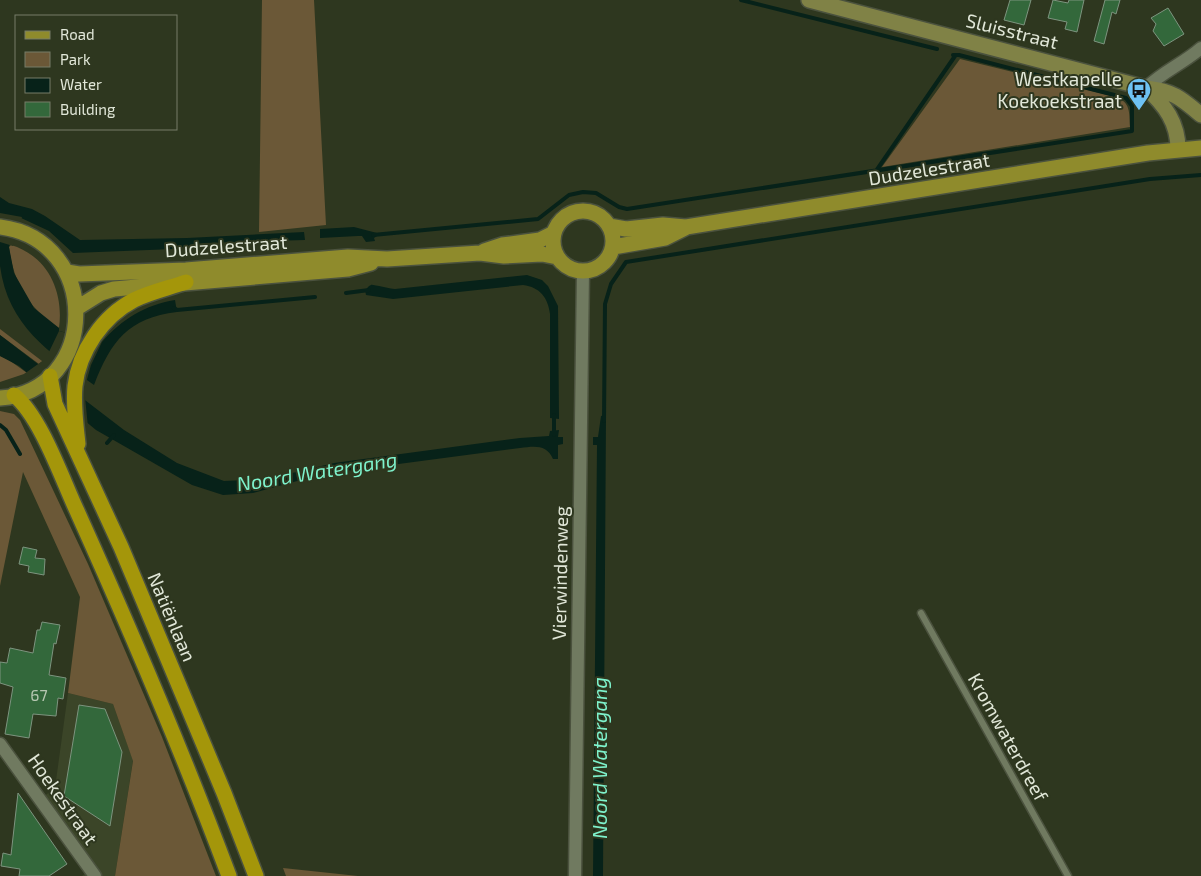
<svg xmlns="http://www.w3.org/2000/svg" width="1201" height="876" viewBox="0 0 1201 876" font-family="'Exo 2',sans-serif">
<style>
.built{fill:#3b4528}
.green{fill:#6b5837}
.water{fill:#072219}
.pier{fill:#2e371f}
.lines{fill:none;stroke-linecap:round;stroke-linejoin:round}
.stream{stroke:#072219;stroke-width:4}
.building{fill:#33683b;stroke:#7d947f}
.lane-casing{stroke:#4b523e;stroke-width:9}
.street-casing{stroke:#4b523e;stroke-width:15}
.secondary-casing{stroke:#4b523e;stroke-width:18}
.primary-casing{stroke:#4b523e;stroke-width:18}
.highway-casing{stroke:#4b523e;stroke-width:18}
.lane{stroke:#707a60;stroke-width:6}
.street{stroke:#707a60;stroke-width:12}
.secondary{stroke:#808246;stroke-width:15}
.primary{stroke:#8f8b2c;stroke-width:15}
.highway{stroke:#a4960a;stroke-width:15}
.labels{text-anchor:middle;stroke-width:4;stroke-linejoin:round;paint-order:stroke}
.number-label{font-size:16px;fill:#b6c7b1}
.street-label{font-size:19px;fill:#e1e7d8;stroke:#2e371f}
.poi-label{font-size:19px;fill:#e1e7d8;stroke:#2e371f;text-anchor:end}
.water-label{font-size:20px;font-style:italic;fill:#7ef2cc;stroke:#2e371f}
</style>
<rect width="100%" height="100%" fill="#2e371f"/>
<path class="built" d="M68,693L113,704L133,760L115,876H82L94,867L43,797L55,788Z"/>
<path class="green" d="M262,0H314L326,225L259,232Z
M960,59L1116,97C1131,103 1129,112 1130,127L882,167Z
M11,245C48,256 64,292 59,328C29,309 13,282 9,247Z
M0,329L42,361L39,364L0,335Z
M0,356L9,360L27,373L0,382Z
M0,411L14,414L20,420L88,564L162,737L216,876H115L133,761L113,704L68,693L80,597L23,472L0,586Z
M283,868L358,876H286Z"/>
<path class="water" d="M0,197L9,203L32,209L45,216L80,240L187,238L304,232L305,240L204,243L174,249L73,253L49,231L19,217L9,247L14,273L34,308L59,328V331L102,342C122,319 145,305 175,300L177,312C128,318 111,341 94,385C49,352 8,326 0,266C0,243 0,219 0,197Z
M354,227L377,233V236L374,238L375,241L366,242L362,236H358L320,238V229Z
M527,275L542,280L548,286L558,306L559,419L550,418V314C548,298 540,287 523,285L393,299L366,295L365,290C367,289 368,286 371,285C372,284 389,289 395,289Z
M0,335L124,430L177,463L224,481L267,479L334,463L520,438L549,436L550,431L559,430L558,437H563V444L558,445V459H553C547,444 534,446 520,448L323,474L253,493L223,495L192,485L96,430L19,366L0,356Z
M606,415L603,876H593L597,445H593V437H598L601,416Z"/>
<path class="pier" d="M0,213L22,217L13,246L0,242Z
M59,331L102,342L91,365L86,383L48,354Z
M41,362L85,397L88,427L24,374Z"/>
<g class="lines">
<path class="stream" d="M741,0L937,49
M876,171L955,56
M373,235L538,219L569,195L583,192L596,193L619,207L627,209L1132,131V106L1126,98L959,55H953
M346,293L369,290
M174,308L177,310L315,297
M554,415V435
M604,421L605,304L611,284L626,262L1150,179L1201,175
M0,425L6,430L20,454
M107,443L114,435"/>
</g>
<path class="building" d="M1010,0H1031L1024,25L1004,20Z
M1053,0L1068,3L1069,0H1084L1077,32L1065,29L1067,22L1048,18Z
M1105,0H1120L1116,14L1112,12L1104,44L1094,41Z
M1168,8L1184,34L1164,46L1153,31L1156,24L1151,18Z
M23,547L37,550L35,558L45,559L44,575L28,572L29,566L19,564Z
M42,622L60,625L56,644L54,643L49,675L66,678L63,699L58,698L56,716L33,714L29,738L5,734L13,687L0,683V662L7,663L10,648L33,653L37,630H40Z
M79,705L105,709L122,752L110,826L64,796Z
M18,793L67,864L49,876H19L20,869L1,866L3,853L11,855Z"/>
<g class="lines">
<defs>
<path id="lane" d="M921,613L1068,876"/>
<path id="street" d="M1146,88C1162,72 1184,63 1201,48
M0,744L95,876
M575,876L583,271"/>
<path id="secondary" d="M809,0L1146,88C1173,91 1181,98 1201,115
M1146,88C1165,105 1178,123 1178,149"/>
<path id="primary" d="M553 241a30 30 0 1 1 60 0a30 30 0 1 1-60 0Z
M609,226L626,229L663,225L686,227L1148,153L1201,148
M0,227C102,240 100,391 0,398
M613,247L665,238L685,228
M484,251L502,245L540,240L554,233
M67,272L79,274L186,270L348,257L387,259L480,253L504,256L542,254L557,257
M77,308L101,293L114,289L348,269L371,263"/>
<path id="highway" d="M50,376L55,404L121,547L224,793L256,876
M14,395C41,417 62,479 77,511C131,631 183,753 229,876
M78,444C76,425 73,405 75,386C79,351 103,316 134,300C150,292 169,288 186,282"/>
</defs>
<use href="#lane" class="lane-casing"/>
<use href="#street" class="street-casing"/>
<use href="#secondary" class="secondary-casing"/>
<use href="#primary" class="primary-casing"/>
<use href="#highway" class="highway-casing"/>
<use href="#lane" class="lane"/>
<use href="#street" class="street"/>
<use href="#secondary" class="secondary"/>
<use href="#primary" class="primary"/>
<use href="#highway" class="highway"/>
</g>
<defs>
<symbol id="bus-pin" viewBox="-11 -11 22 30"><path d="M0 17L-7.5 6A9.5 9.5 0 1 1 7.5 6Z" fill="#6ec2f3" stroke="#2e371f"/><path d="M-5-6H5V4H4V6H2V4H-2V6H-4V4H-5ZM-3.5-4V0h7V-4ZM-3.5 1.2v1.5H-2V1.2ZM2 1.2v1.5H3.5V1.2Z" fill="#111"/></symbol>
</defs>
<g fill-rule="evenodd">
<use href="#bus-pin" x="1125" y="76" width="28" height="38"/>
</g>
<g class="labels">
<g class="number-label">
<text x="39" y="701">67</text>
</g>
<g class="street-label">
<text transform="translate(1012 31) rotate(14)" y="7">Sluisstraat</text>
<text transform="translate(929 169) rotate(-9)" y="7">Dudzelestraat</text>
<text transform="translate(226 246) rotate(-4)" y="7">Dudzelestraat</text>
<text transform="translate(560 573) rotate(-89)" y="7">Vierwindenweg</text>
<text transform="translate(172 617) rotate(67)" y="7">Natiënlaan</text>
<text transform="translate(1008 737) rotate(61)" y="7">Kromwaterdreef</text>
<text transform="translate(63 799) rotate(55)" y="7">Hoekestraat</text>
</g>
<g class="poi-label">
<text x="1122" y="86">Westkapelle<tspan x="1122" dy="22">Koekoekstraat</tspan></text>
</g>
<g class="water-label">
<text transform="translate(317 472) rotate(-9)" y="7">Noord Watergang</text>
<text transform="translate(600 758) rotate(-90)" y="7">Noord Watergang</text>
</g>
</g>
<rect x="15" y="15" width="162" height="115" fill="#2e371f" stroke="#767d69"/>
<rect x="25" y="31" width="25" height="8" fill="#8f8b2c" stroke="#767d69"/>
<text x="60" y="40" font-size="15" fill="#e1e7d8">Road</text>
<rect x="25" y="52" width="25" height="15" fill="#6b5837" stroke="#767d69"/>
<text x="60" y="65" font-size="15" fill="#e1e7d8">Park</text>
<rect x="25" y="78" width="25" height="15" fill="#072219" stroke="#767d69"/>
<text x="60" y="90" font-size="15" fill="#e1e7d8">Water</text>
<rect x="25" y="102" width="25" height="15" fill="#33683b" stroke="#767d69"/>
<text x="60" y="115" font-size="15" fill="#e1e7d8">Building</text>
</svg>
